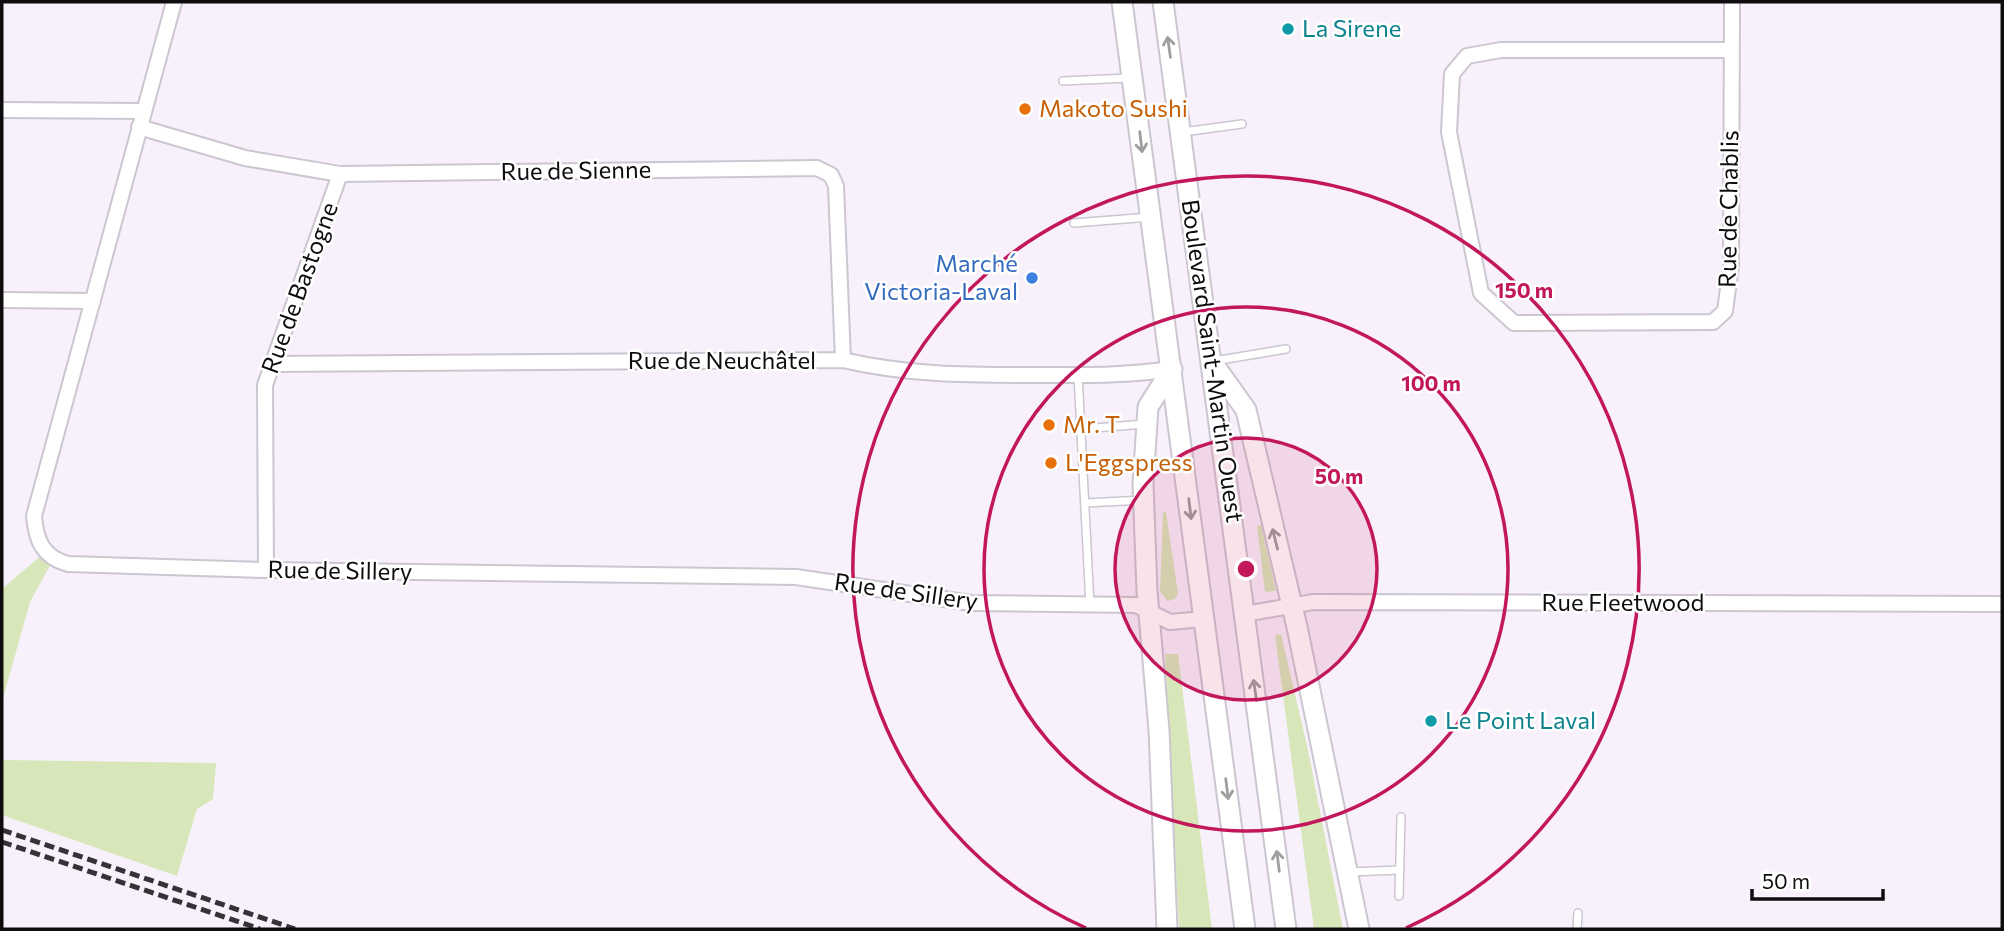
<svg xmlns="http://www.w3.org/2000/svg" width="2004" height="931" viewBox="0 0 2004 931" font-family="Commissioner,sans-serif">
<style>
.green{fill:#d8e7b9}
.lines{fill:none;stroke-linecap:round;stroke-linejoin:round}
.service-casing{stroke:#ccc6d0;stroke-width:10}
.minor-casing{stroke:#ccc6d0;stroke-width:18}
.secondary-casing{stroke:#ccc6d0;stroke-width:23}
.service{stroke:#fff;stroke-width:7}
.minor{stroke:#fff;stroke-width:14}
.secondary{stroke:#fff;stroke-width:19}
.rail{stroke:#363338;stroke-width:5;stroke-dasharray:10 5;stroke-linecap:butt}
.oneway{stroke:#9f9e9f}
.ring{fill:none;stroke:#c2185b;stroke-width:3.5}
.culture-dot{fill:#0f9aa8;stroke:#fff;stroke-width:2.5}
.food-dot{fill:#e8710a;stroke:#fff;stroke-width:2.5}
.shop-dot{fill:#3f7fe0;stroke:#fff;stroke-width:2.5}
.labels{text-anchor:middle;stroke-width:5;stroke-linejoin:round;paint-order:stroke}
.culture-label{font-size:24px;fill:#0d838f;stroke:#fff;text-anchor:start}
.food-label{font-size:24px;fill:#c56008;stroke:#fff;text-anchor:start}
.street-label{font-size:24px;fill:#0f0c10;stroke:#fff}
.shop-label{font-size:24px;fill:#366cbe;stroke:#fff;text-anchor:end}
.centre{fill:#c2185b;stroke:#fff;stroke-width:3.5}
.ring-label{font-size:21px;text-anchor:middle;font-weight:bold;fill:#c2185b;stroke:#fff;stroke-width:5;stroke-linejoin:round;paint-order:stroke}
</style>
<rect width="100%" height="100%" fill="#f8f1fc"/>
<path class="green" d="M1163,512H1166L1178,593L1175,599L1168,601L1160,592Z
M1261,525L1276,591L1265,592L1257,526Z
M45,552L53,560L30,602L2,702V589Z
M1281,634L1308,750L1343,929H1314L1275,635Z
M1165,654H1178L1212,929H1179Z
M2,760L216,763L213,799L197,809L177,876L2,815Z"/>
<g class="lines">
<defs>
<path id="service" d="M1063,81L1129,78
M1183,132L1242,124
M1074,223L1150,217
M1214,361L1286,349
M1078,375L1090,605
M1081,429L1146,424
M1085,503L1143,500
M1349,872L1400,870
M1399,896L1401,817
M1577,929L1578,913"/>
<path id="minor" d="M174,2L34,516C36,541 43,557 68,564L266,570L796,577L971,603L1136,605L1170,622L1204,619
M1731,50H1501L1467,56L1452,74L1449,132L1481,293L1514,323L1713,322L1725,311L1731,266L1732,2
M2,110L143,111
M139,127L245,158L340,174L817,168L831,175L836,186L843,360
M2,300L93,301
M271,364L843,360C906,375 967,375 1031,375C1078,375 1125,376 1172,369
M266,570L265,385L340,174
M1245,614L1313,602L2002,604"/>
<path id="secondary" d="M1122,2L1245,929
M1163,2L1286,929
M1214,365L1246,410L1297,627L1359,929
M1167,929L1159,730L1147,591L1143,484L1148,407L1172,369"/>
</defs>
<use href="#service" class="service-casing"/>
<use href="#minor" class="minor-casing"/>
<use href="#secondary" class="secondary-casing"/>
<use href="#service" class="service"/>
<use href="#minor" class="minor"/>
<use href="#secondary" class="secondary"/>
<path class="rail" d="M2,830L295,929
M2,842L260,929"/>
</g>
<defs><path id="oneway-shaft" d="M-6 0H5M1.5-3L5.5 0L1.5 3" fill="none" stroke-width="1.6" stroke-linecap="round" stroke-linejoin="round" transform="scale(1.75)"/></defs>
<g class="oneway">
<use href="#oneway-shaft" transform="translate(1169 47) rotate(-98)"/>
<use href="#oneway-shaft" transform="translate(1141 142) rotate(83)"/>
<use href="#oneway-shaft" transform="translate(1190 509) rotate(83)"/>
<use href="#oneway-shaft" transform="translate(1275 539) rotate(-104)"/>
<use href="#oneway-shaft" transform="translate(1255 690) rotate(-98)"/>
<use href="#oneway-shaft" transform="translate(1227 789) rotate(83)"/>
<use href="#oneway-shaft" transform="translate(1278 861) rotate(-97)"/>
</g>
<circle cx="1246" cy="569" r="131" fill="#c2185b" fill-opacity=".12"/>
<g class="ring">
<circle cx="1246" cy="569" r="131"/>
<circle cx="1246" cy="569" r="262"/>
<path d="M1086 928A393 393 0 1 1 1406 928"/>
</g>
<g class="culture-dot">
<circle cx="1288" cy="29" r="7"/>
<circle cx="1431" cy="721" r="7"/>
</g>
<g class="food-dot">
<circle cx="1025" cy="109" r="7"/>
<circle cx="1049" cy="425" r="7"/>
<circle cx="1051" cy="463" r="7"/>
</g>
<circle class="shop-dot" cx="1032" cy="278" r="7"/>
<g class="labels">
<g class="culture-label">
<text x="1302" y="37">La Sirene</text>
<text x="1445" y="729">Le Point Laval</text>
</g>
<g class="food-label">
<text x="1039" y="117">Makoto Sushi</text>
<text x="1063" y="433">Mr. T</text>
<text x="1065" y="471">L'Eggspress</text>
</g>
<g class="street-label">
<text transform="translate(576 171) rotate(-1)" y="8">Rue de Sienne</text>
<text transform="translate(1729 209) rotate(-89)" y="8">Rue de Chablis</text>
<text transform="translate(300 288) rotate(-70)" y="8">Rue de Bastogne</text>
<text x="722" y="369">Rue de Neuchâtel</text>
<text transform="translate(1212 361) rotate(82)" y="8">Boulevard Saint-Martin Ouest</text>
<text transform="translate(340 571) rotate(1)" y="8">Rue de Sillery</text>
<text transform="translate(906 592) rotate(8)" y="8">Rue de Sillery</text>
<text x="1623" y="611">Rue Fleetwood</text>
</g>
<g class="shop-label">
<text x="1018" y="272">Marché<tspan x="1018" dy="28">Victoria-Laval</tspan></text>
</g>
</g>
<circle cx="1246" cy="569" r="10" class="centre"/>
<g class="ring-label">
<text x="1524" y="298">150 m</text>
<text x="1431" y="391">100 m</text>
<text x="1339" y="484">50 m</text>
</g>
<rect width="2004" height="931" fill="none" stroke="#0f0c10" stroke-width="7"/>
<path d="M1752 889v10h131v-10" fill="none" stroke="#0f0c10" stroke-width="3.5"/>
<text x="1762" y="889" font-size="21" fill="#0f0c10" stroke="#ffffff" stroke-width="5" paint-order="stroke">50 m</text>
</svg>
